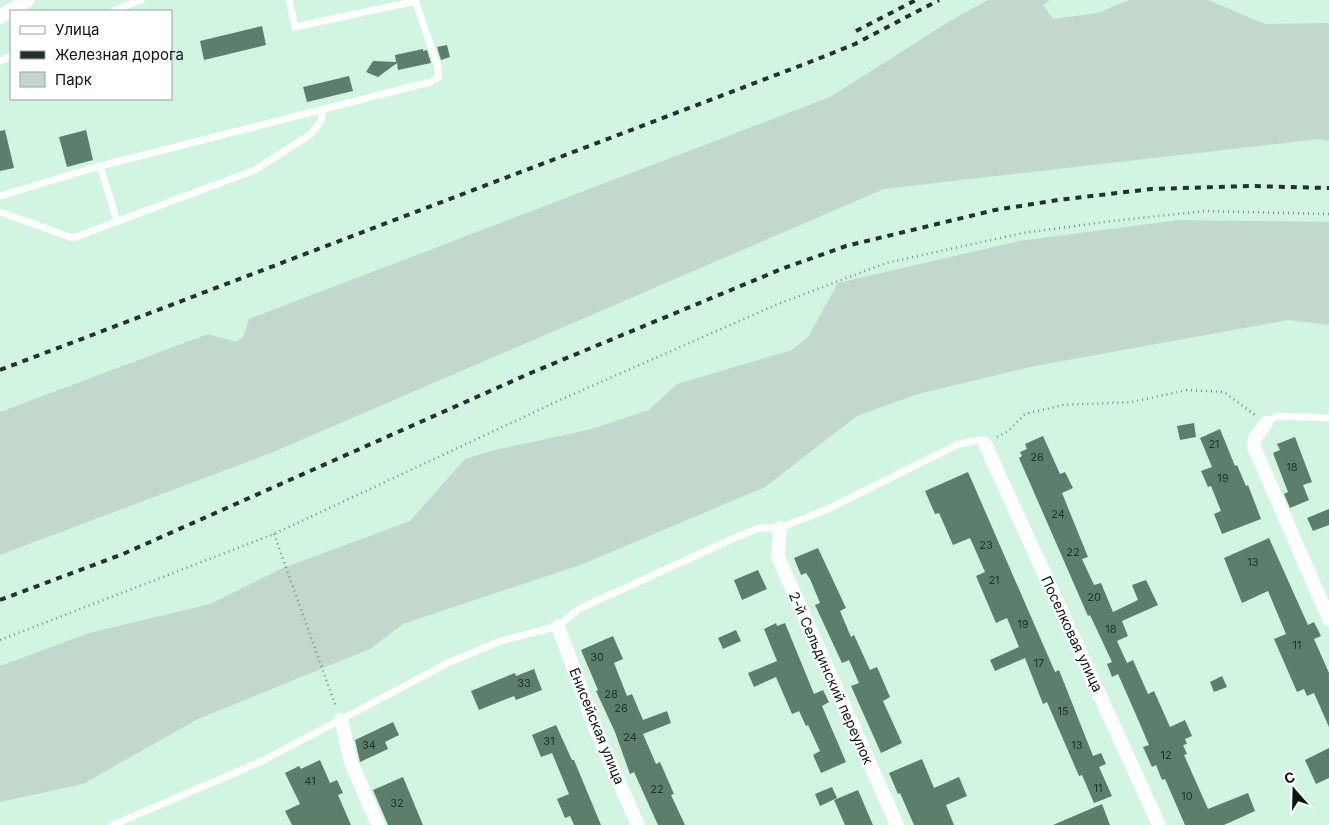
<svg xmlns="http://www.w3.org/2000/svg" width="1329" height="825" viewBox="0 0 1329 825" font-family="Inter,sans-serif">
<style>
.green{fill:#c2d8cc}
.building{fill:#5d7e6d}
.lines{fill:none;stroke-linecap:round;stroke-linejoin:round}
.path{stroke:#789183;stroke-width:2.5;stroke-dasharray:1 4;stroke-linecap:butt}
.service{stroke:#fff;stroke-width:7}
.minor{stroke:#fff;stroke-width:14}
.rail{stroke:#23332a;stroke-width:4;stroke-dasharray:6 6;stroke-linecap:butt}
.labels{text-anchor:middle;stroke-width:4.5;stroke-linejoin:round;paint-order:stroke}
.number-label{font-size:11px;fill:#1f3127}
.street-label{font-size:14px;fill:#0a1710;stroke:#fff}
</style>
<rect width="100%" height="100%" fill="#d2f5e2"/>
<path class="green" d="M988,0H1050L1043,5L1053,19L1098,13L1129,0H1208L1265,24L1329,23V141L1319,139L884,189L271,453L0,555V412L208,334L236,342L243,337L249,319L830,97L950,21Z
M1179,220L1329,222V325L1289,320L1035,366L918,394L857,416L765,487L583,564L403,624L370,649L198,719L83,784L0,802V666L89,633L210,604L283,568L410,521L465,459L491,451L592,429L649,410L677,384L792,350L808,337L838,283L1019,241Z"/>
<path class="building" d="M262,26L266,45L204,60L200,41Z
M447,45L450,57L441,60L437,47Z
M423,49V51L427,50L431,63L398,70L397,63L378,77L366,72L373,61L396,62L395,55Z
M349,76L353,91L307,102L303,87Z
M5,130L14,168L0,171V131Z
M86,130L93,160L67,167L59,137Z
M1194,423L1196,437L1180,440L1177,426Z
M1220,429L1235,466L1237,465L1246,486L1248,485L1261,519L1222,534L1214,514L1221,511L1211,486L1208,487L1201,471L1212,467L1200,438Z
M1043,436L1060,474L1065,472L1073,488L1062,493L1088,557L1082,559L1094,585L1101,583L1113,612L1138,600L1132,585L1146,580L1158,605L1122,621L1128,636L1117,641L1127,663L1133,660L1148,694L1154,691L1170,727L1185,720L1192,736L1185,739L1187,744L1183,745L1187,754L1184,755L1208,809L1248,793L1255,811L1224,825H1185L1165,779L1162,780L1156,765L1152,767L1143,747L1149,745L1133,708L1118,674L1112,677L1107,664L1112,662L1090,615L1088,616L1019,458L1022,456L1020,452L1027,449L1025,444Z
M1295,437L1312,482L1303,485L1309,500L1290,508L1284,494L1288,492L1273,453L1280,450L1277,444Z
M968,472L1055,672L1059,670L1093,756L1101,753L1106,764L1099,767L1112,796L1094,803L1082,775L1079,776L1047,702L1043,704L1025,658L995,671L990,660L1019,647L1007,618L996,623L976,576L985,572L970,538L953,545L939,513L935,514L925,491Z
M1329,509V525L1313,531L1307,518Z
M1269,538L1308,625L1314,622L1321,636L1314,639L1329,673V727L1314,693L1307,696L1304,689L1297,692L1274,639L1286,634L1268,591L1242,603L1224,558Z
M818,548L846,608L840,611L851,637L854,635L870,670L877,667L890,697L883,701L902,743L881,753L851,686L859,683L849,660L842,663L815,605L820,603L810,579L806,573L801,575L794,558Z
M758,570L767,589L742,600L734,580Z
M776,623L777,626L785,623L814,694L823,690L829,702L822,706L846,762L821,773L813,755L820,751L808,725L806,726L799,711L792,714L776,677L754,687L748,673L777,661L764,629Z
M736,630L741,641L723,649L718,638Z
M613,636L623,659L614,663L627,696L632,694L643,720L667,711L671,723L643,734L656,764L660,762L674,794L671,795L685,825H658L634,772L630,774L615,732L596,691L598,690L581,650Z
M534,669L542,690L516,700L514,696L479,710L471,691L515,673L516,676Z
M1222,676L1227,687L1214,692L1210,682Z
M393,722L399,735L385,742L388,749L360,762L355,740Z
M556,725L572,760H574L601,825H574L570,816L565,818L557,799L569,794L552,753L541,757L532,735Z
M1329,748V778L1316,784L1305,760Z
M922,759L934,788L959,777L967,796L946,805L954,825H914L900,793L898,794L889,773Z
M320,760L330,783L337,780L343,793L338,795L351,825H292L285,811L300,804L285,773L299,766L301,769Z
M403,777L423,825H388L373,790Z
M832,787L837,798L820,806L815,794Z
M858,790L873,825H845L834,800Z
M1102,804L1110,825H1053Z"/>
<g class="lines">
<path class="path" d="M997,437L1008,431L1025,414L1063,405L1132,402L1187,390L1224,392L1255,415
M274,534L336,707
M0,640L274,534L560,400L778,304L886,263L1023,233L1112,221L1206,211L1329,214"/>
<path class="service" d="M289,0L295,27L416,1
M113,11L141,0
M0,61L11,56
M100,166L117,221
M0,196L100,166L430,82L439,77L437,64L415,0
M0,212L73,238L255,170L311,134L321,121L323,109
M1266,423L1277,416L1329,418
M113,825L262,761L450,662L501,641L558,626L579,609L732,539L759,528H780L830,508L959,444L979,440L985,444"/>
<path class="minor" d="M0,17L28,0
M1266,423L1254,440V447L1329,619
M985,444L1159,825
M780,528L778,557L897,825
M558,626L597,733L638,825
M341,720L351,762L378,825"/>
<path class="rail" d="M856,31L916,0
M0,370L810,62L855,44L939,0
M0,600L123,554L533,372L784,268L846,246L995,210L1058,200L1151,189L1250,186L1329,188"/>
</g>
<g class="labels">
<g class="number-label">
<text x="1214" y="448">21</text>
<text x="1037" y="461">26</text>
<text x="1292" y="471">18</text>
<text x="1223" y="482">19</text>
<text x="1058" y="518">24</text>
<text x="986" y="549">23</text>
<text x="1073" y="556">22</text>
<text x="1253" y="566">13</text>
<text x="994" y="584">21</text>
<text x="1094" y="601">20</text>
<text x="1023" y="628">19</text>
<text x="1111" y="633">18</text>
<text x="1297" y="649">11</text>
<text x="597" y="661">30</text>
<text x="1039" y="667">17</text>
<text x="524" y="687">33</text>
<text x="611" y="698">28</text>
<text x="621" y="712">26</text>
<text x="1063" y="715">15</text>
<text x="630" y="741">24</text>
<text x="549" y="745">31</text>
<text x="369" y="749">34</text>
<text x="1077" y="749">13</text>
<text x="1166" y="759">12</text>
<text x="310" y="785">41</text>
<text x="1098" y="792">11</text>
<text x="657" y="793">22</text>
<text x="1187" y="800">10</text>
<text x="397" y="807">32</text>
</g>
<g class="street-label">
<text transform="translate(1072 634) rotate(65)" y="5">Поселковая улица</text>
<text transform="translate(831 678) rotate(66)" y="5">2-й Сельдинский переулок</text>
<text transform="translate(597 726) rotate(68)" y="5">Енисейская улица</text>
</g>
</g>
<rect x="10" y="10" width="162" height="90" fill="#ffffff" stroke="#9da29f"/>
<rect x="20" y="26" width="25" height="8" fill="#ffffff" stroke="#9da29f"/>
<text x="55" y="35" font-size="15" fill="#0a1710">Улица</text>
<rect x="20" y="51" width="25" height="8" fill="#23332a" stroke="#9da29f"/>
<text x="55" y="60" font-size="15" fill="#0a1710">Железная дорога</text>
<rect x="20" y="72" width="25" height="15" fill="#c2d8cc" stroke="#9da29f"/>
<text x="55" y="85" font-size="15" fill="#0a1710">Парк</text>
<g transform="translate(1294 790) rotate(340)" stroke="#ffffff" stroke-width="4" paint-order="stroke">
<path d="M0-4L9 19L0 12L-9 19Z" fill="#0a1710"/>
<text y="-8" font-size="14" font-weight="bold" text-anchor="middle" fill="#0a1710">С</text>
</g>
</svg>
